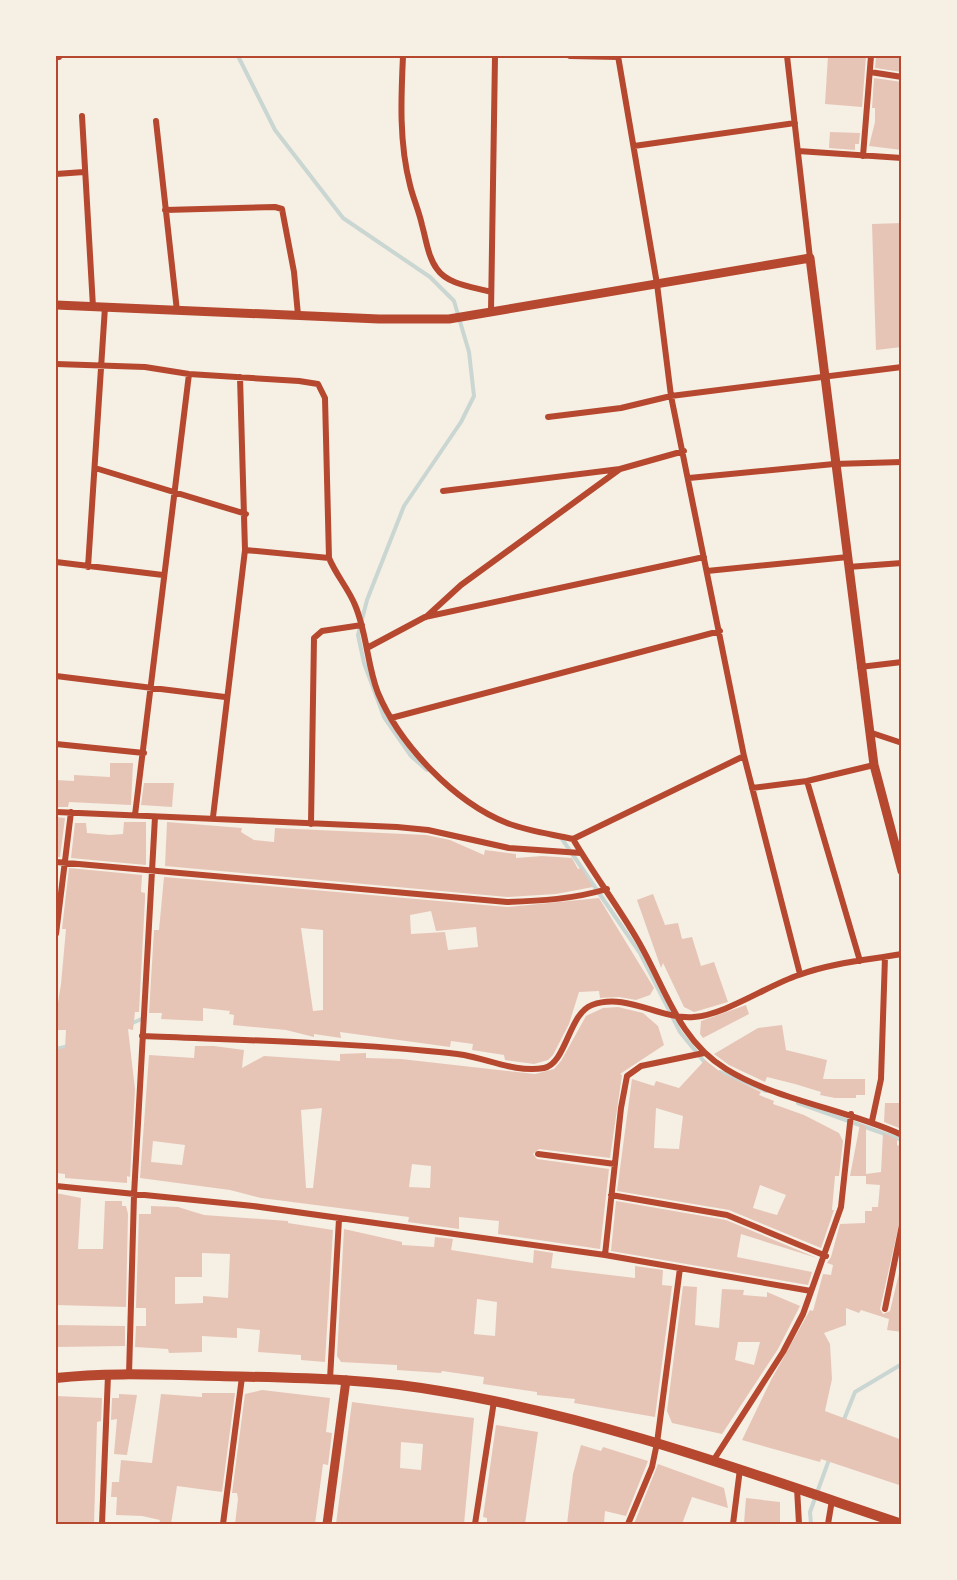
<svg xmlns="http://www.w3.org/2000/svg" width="957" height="1580" viewBox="0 0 957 1580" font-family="'IBM Plex Sans',sans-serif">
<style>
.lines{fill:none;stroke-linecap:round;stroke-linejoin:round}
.stream{stroke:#c9d6d2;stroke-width:4}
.building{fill:#e6c5b7;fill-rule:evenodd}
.minor{stroke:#b5482f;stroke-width:6}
.tertiary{stroke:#b5482f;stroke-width:9}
.primary{stroke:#b5482f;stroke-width:10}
.neatline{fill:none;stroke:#b5482f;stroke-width:2}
</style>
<rect width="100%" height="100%" fill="#f6efe4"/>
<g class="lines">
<path class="stream" d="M238,56L275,130L343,218L430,277L454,301L469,352L474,396L461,422L404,506L367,600L358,635L364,663L384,717L411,756L427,770
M562,839L640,953L680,1032L706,1064
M130,1024L144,1018
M56,1049L69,1046
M720,1072L766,1091
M798,1103L902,1140
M843,1422L855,1392L902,1364
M811,1524L810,1512L830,1457"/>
</g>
<path class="building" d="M828,56H866L862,107L825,104Z
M876,56H902V72L875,68Z
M874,78L902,82V150L869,146L875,122V108H872Z
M830,132L860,133L859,144H855V150L829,148Z
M902,223V347L876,350L872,224Z
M110,763H133L131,805L69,802L68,807H56V780L74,781V775L110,777Z
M144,783H174L172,807L141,805Z
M56,817L65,818L60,857H56Z
M124,822H146V865L71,858L75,823H86L87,833L110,835L123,834Z
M167,822L242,828L241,832L254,840L274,842L275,828L426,835L450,840L484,855L485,850L516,854V858L542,856L572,858L578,869L581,868L593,887L556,894L507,897L165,866Z
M69,868L142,875L141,892L145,893V899L139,1012H135L133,1030L128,1029L135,1089L130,1177L127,1176V1183L65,1178V1174L56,1173V1050L65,1048L66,1030H56V1015L61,984L66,929H62Z
M164,877L507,907L599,898L654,988L650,995L636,1000L619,997L600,998L599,991L579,992L569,1024L553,1055L548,1060L534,1064L505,1060L504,1055L472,1050L473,1044L451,1041L450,1047L340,1032L341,1038L314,1034V1037L286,1030L233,1025L234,1015L229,1014L230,1011L203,1008V1021L161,1019L162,1013H149L154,930H159ZM431,911L436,931L476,927L478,947L448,950L445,932L411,934L410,915ZM301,928L323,930V1010L313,1011Z
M653,894L665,925L678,923L682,939L692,937L701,966L714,962L728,1002L694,1012L684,1007L663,963L661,968L637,900Z
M746,1005L749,1014L703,1038L700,1034L701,1021Z
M618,1007L643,1013L658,1026L664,1045L620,1074L622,1075L610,1158L539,1149L533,1154L537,1159L609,1169L600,1249L498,1234L499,1221L459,1217V1229L408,1222L409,1217L261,1198L230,1190L140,1178L149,1055L194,1058L195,1046H214L244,1050L242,1068L264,1056L340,1061V1054L366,1053V1058L401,1059L535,1074L554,1069L561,1061L586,1016L603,1008ZM322,1108L313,1188H306L301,1110ZM153,1141L185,1145L182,1165L151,1162ZM412,1164L431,1166L430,1188L409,1187Z
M782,1025L786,1050L827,1060L823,1079H865V1095H856V1098H835L820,1095L821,1092L795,1084L767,1077L765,1082L729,1065L714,1054L758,1028Z
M705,1060L723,1074L761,1092L759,1095L774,1101L773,1104L804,1115L839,1133L843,1141L839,1176H835L832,1210H834L821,1248L729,1210L617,1191L632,1079L654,1086L656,1081L679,1088ZM656,1108L683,1116L679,1149L654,1148ZM760,1185L786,1195L777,1215L753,1208Z
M885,1103H901L899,1128L884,1122Z
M860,1124L866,1126V1174L881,1172L883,1133L897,1139V1145L902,1147L900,1220L880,1309L883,1314L890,1311L902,1261V1332L887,1330L889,1319L861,1310L859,1313L846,1308V1325L824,1333L830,1344L832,1379L825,1411L902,1440V1486L821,1459L820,1462L742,1440L771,1380L810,1310L813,1311L823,1274L831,1275L833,1265L827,1263L831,1257L840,1224L865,1223V1211H872V1207H878L880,1185L866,1184V1176H850Z
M56,1193L81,1198L78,1249H103L105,1201H122V1206H126L128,1214L126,1307L56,1305Z
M616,1201L726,1220L817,1258L741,1234L737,1257L812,1272L808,1285L611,1251Z
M151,1206L178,1207L204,1215L288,1221V1223L333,1230L325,1362L301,1360V1355L258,1352L260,1330L237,1328V1338L202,1336V1352L169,1353L168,1349L135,1347L136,1326H146V1308H136L139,1214H151ZM202,1253L230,1254L228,1298L203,1296V1303L175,1304V1277H202Z
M344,1229L402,1242V1245L434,1247L435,1237L453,1239L451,1250L533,1263L534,1250L553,1253L551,1268L635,1278V1266L663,1270L662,1285L672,1286L655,1417L574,1403L575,1399L537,1395V1392L483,1384L484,1377L442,1371L441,1373L397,1370V1365L341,1362L337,1356ZM477,1299L497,1302L495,1336L474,1334Z
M683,1286L697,1287L695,1325L719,1328L722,1289L744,1290L743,1295L767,1297V1292L800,1306L778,1349L722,1434L672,1423L667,1411ZM738,1342H760L754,1365L735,1360Z
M56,1325L125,1326V1346L56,1347Z
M262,1390L330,1398L326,1432L332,1433L328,1465L323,1464L315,1524H235L238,1499L237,1493H232L245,1394Z
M202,1393H235L222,1492L177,1486L171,1524H159L160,1520L142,1516L116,1515L117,1497H111L112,1482H119L121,1460L152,1463L161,1394L202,1397Z
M119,1394L137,1395L127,1455L114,1454L117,1419L111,1420L112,1398H119Z
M56,1396L102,1398L101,1421L97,1422L94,1524H56Z
M352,1402L474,1418L464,1524H336ZM401,1442L423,1444L421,1470L400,1468Z
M496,1425L538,1432L525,1524H487V1518L483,1517Z
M581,1445L601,1451L603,1447L648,1461L626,1516L605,1511L604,1524H567L573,1474Z
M658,1464L724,1488L728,1508L692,1497L682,1524H634Z
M746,1498L780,1502V1524L744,1523Z"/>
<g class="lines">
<path class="minor" d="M403,56C401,98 399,143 410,185C413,198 419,211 422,225C426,239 428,257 437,269C448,285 474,287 491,292
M570,56L618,57
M618,56L657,284L671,396L744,756L800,974
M787,56L810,258
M56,57H59
M870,72L902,77
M82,116L93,307
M156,121L177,311
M634,146L795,123
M798,151L902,158
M863,156L871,56
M56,174L84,172
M165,210L275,207L282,209L294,272L298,315
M491,312L495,56
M56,364L145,367L189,374L299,381L318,384L325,398L329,558C336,575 348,588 355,605C367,633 367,665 378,693C400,745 454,802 507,823C527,831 551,834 573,839
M548,417L621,408L671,396L902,367
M95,468L246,514
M689,478L834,464L902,462
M443,491L620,469
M245,550L329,558
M56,562L163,575
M88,567L105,307
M848,567L902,563
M707,571L848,557
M426,617L461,585L620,469L684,451
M367,648L425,617L704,557
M860,667L902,662
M56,676L225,697
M391,718L720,631
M869,732L902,743
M56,744L144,753
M807,781L860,961
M752,788L807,781L874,765
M56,812L397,827L428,830L509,848L581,853
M135,815L189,374
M213,817L245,550L240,377
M311,824L314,638L322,631L362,625
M573,839C593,873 617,905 637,939C665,986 677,1039 726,1069C778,1101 846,1109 902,1135
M573,839L744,756
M56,862L507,902C540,901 574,899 607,889
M56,934L71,812
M142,1036C238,1040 333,1042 428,1051C440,1052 452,1053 464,1055C490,1060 518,1073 544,1068C566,1064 569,1013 592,1005C627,992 660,1020 694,1017C725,1015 768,985 799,975C831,963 868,960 902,954
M872,1121L881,1079L885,957
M538,1154L615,1164
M56,1186L253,1206L605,1255L811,1291
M611,1195L727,1215L826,1256
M605,1255L621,1108L627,1076L641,1066L704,1053
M885,1309L902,1225
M129,1375L134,1195L155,817
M330,1379L339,1219
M713,1461L783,1352L803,1314L841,1207L851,1114
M797,1488L799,1524
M102,1524L108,1375
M223,1524L242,1377
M475,1524L494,1401
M628,1524L652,1467L657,1443L680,1268
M733,1524L740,1469
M828,1524L832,1500"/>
<path class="tertiary" d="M56,305L379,319H449L810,258L874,765L902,871
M327,1524L346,1380"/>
<path class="primary" d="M56,1378C109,1372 165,1375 219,1376C293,1378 367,1378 440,1391C598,1417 750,1473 902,1524"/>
</g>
<rect width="957" height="1580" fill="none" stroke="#f6efe4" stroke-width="114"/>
<rect x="57" y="57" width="843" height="1466" class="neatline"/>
</svg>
